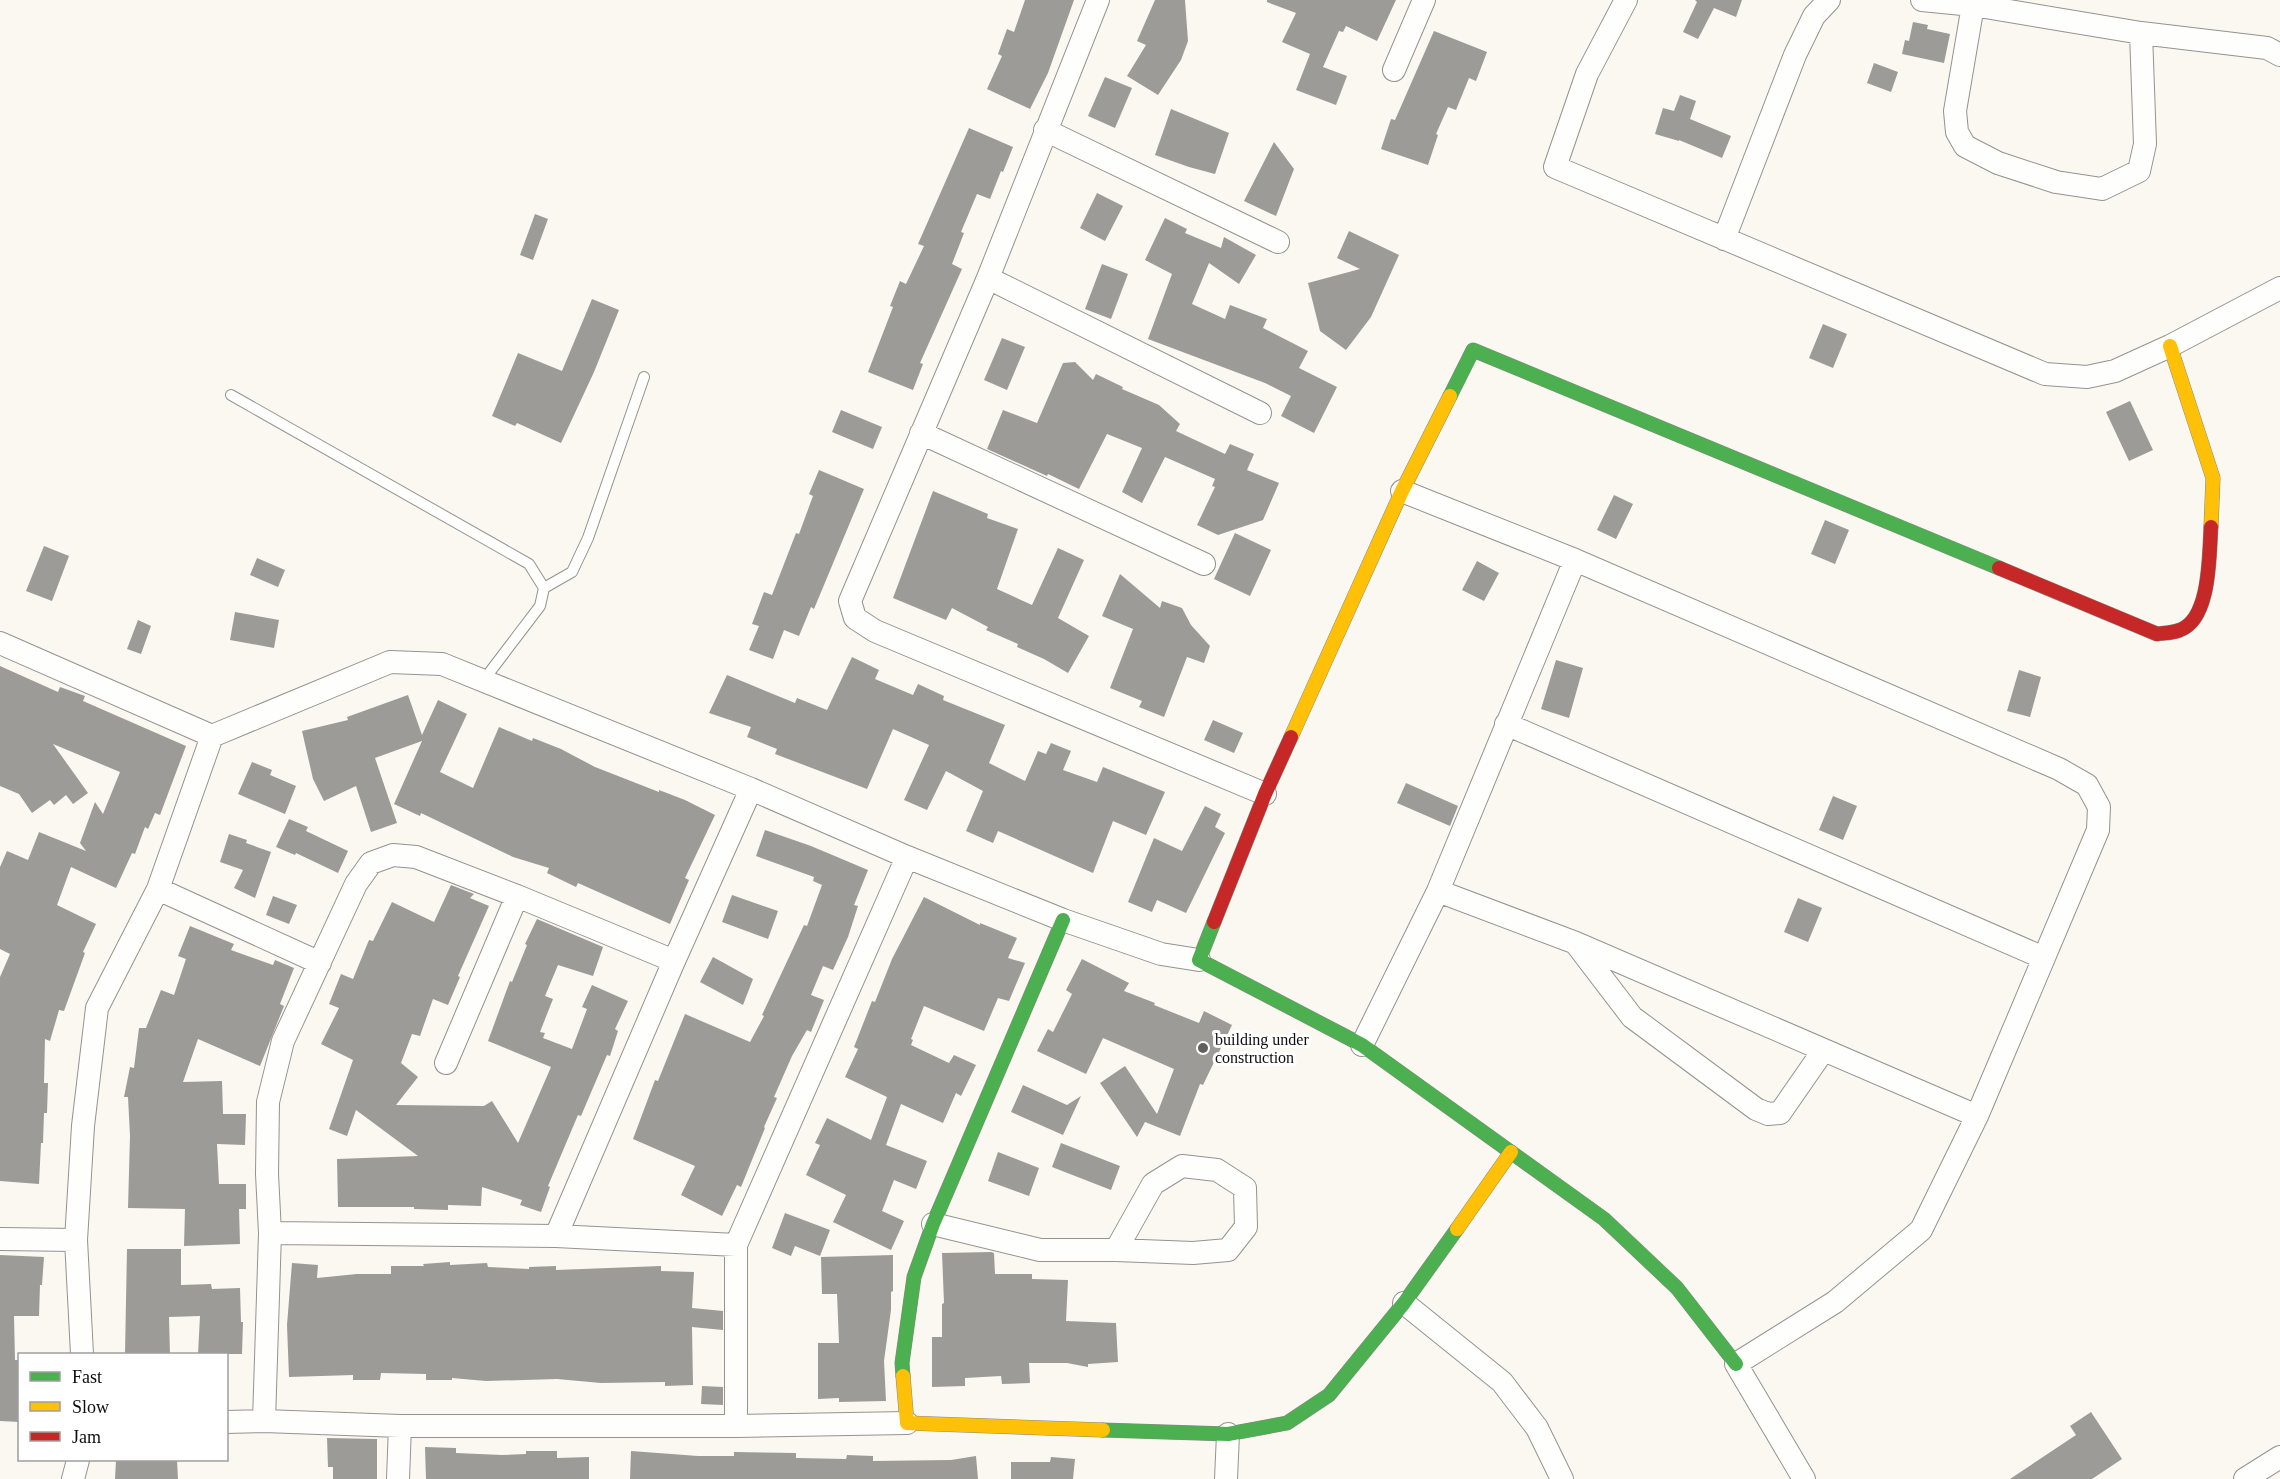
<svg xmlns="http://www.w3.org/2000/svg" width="2280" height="1479" viewBox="0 0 2280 1479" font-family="Georgia,serif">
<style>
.building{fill:#9d9b97}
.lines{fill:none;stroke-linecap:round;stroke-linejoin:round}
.lane-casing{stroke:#949390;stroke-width:12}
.street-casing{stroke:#949390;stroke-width:24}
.fast-casing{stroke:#8a8986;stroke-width:15}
.slow-casing{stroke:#8a8986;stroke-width:15}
.jam-casing{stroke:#8a8986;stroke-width:15}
.lane{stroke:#fefefd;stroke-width:10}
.street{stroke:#fefefd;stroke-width:22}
.fast{stroke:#4caf50;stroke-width:14}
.slow{stroke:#ffc107;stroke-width:14}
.jam{stroke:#c62828;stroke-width:14}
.poi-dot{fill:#605f5d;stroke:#fff;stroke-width:2}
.labels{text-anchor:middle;stroke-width:6;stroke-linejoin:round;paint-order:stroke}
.poi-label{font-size:16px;fill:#0d0d0d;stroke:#fff;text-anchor:start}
</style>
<rect width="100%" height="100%" fill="#faf8f1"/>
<path class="building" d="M1025,0H1074L1048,73L1030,109L987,89L1002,56L998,54L1007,29L1014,32Z
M1155,0H1185L1188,41L1181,60L1158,95L1127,76L1146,45L1137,41Z
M1267,0H1396L1377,41L1346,26L1343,32L1339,31L1323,67L1347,76L1336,105L1296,90L1310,54L1282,42L1296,13L1267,2Z
M1695,0H1742L1736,17L1714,8L1698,39L1683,32L1697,2Z
M1913,22L1928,25L1927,29L1950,34L1944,63L1902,54L1905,40L1909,41Z
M1434,31L1487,52L1476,81L1469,78L1456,110L1448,107L1436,134L1438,135L1428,165L1381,149L1391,119L1395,120Z
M1874,63L1898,72L1891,92L1867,83Z
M1105,77L1132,88L1115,128L1088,116Z
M1680,95L1696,101L1690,119L1731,136L1722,158L1679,140V141L1655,134L1663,108L1674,111Z
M1171,109L1229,133L1215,174L1189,167L1155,155Z
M969,128L1013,147L1003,172L1001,171L990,199L977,194L961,232L964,233L952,264L962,269L920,363L923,364L913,390L868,372L893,307L890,306L900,281L906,284L924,246L918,244Z
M1274,142L1294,169L1276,216L1244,201Z
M1097,193L1123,206L1105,241L1080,228Z
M535,214L548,219L533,260L520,255Z
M1165,218L1187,229L1185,233L1221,248L1224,237L1256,255L1239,284L1209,263L1192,304L1225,319L1230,305L1267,319L1263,328L1308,351L1299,368L1337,387L1314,433L1281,416L1291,396L1265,383L1148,339L1172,274L1145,260Z
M1349,231L1399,255L1371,317L1346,350L1320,331L1308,283L1360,269L1337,258Z
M1102,264L1128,274L1111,319L1085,309Z
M592,299L619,310L594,372L561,443L517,423L515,426L492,416L518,353L562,371Z
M1823,324L1847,334L1833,368L1809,358Z
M1002,338L1025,347L1007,390L984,380Z
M1075,362L1093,380L1096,374L1123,387L1122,389L1159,405L1180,424L1176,431L1225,454L1230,444L1254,454L1247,470L1279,483L1263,520L1218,535L1197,525L1215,487L1212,486L1215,479L1165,457L1142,503L1122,492L1142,448L1107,434L1079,489L1048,474L1047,476L987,449L1003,410L1037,423L1063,363Z
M2130,401L2153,450L2129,461L2106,412Z
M841,410L882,427L873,449L832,432Z
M819,470L864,489L814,609L811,607L799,636L784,630L773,659L749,650L759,626L752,624L764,592L772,595L796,533L799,534L813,496L809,494Z
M933,491L988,514L987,518L1018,529L997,589L1032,605L1058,548L1084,560L1058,618L1089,636L1068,673L1044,659L1017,647L1018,644L986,630L988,627L952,608L946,620L893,598Z
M1614,495L1633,504L1616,539L1597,530Z
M1825,520L1849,530L1835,564L1811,554Z
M1235,533L1271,550L1250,596L1214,579Z
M44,546L69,556L52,601L26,591Z
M257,558L285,570L278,587L250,575Z
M1477,561L1499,573L1484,601L1462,590Z
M1120,574L1160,608L1162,601L1182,608L1191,625L1210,646L1204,663L1187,657L1164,717L1139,707L1142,701L1110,688L1133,629L1102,616Z
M235,612L279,620L274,648L230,640Z
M138,620L151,626L141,654L127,649Z
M852,657L879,670L875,679L913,695L918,684L944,696L943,700L1005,725L989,763L1025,781L1038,751L1046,754L1051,743L1071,751L1063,770L1097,782L1103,767L1165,792L1146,835L1113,821L1093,873L998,831L993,843L966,831L983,791L946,771L927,810L904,800L929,745L893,729L867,789L775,754L777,749L747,737L751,727L709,713L727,675L795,703L797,698L827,710Z
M1556,660L1583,668L1569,718L1541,709Z
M0,666L58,692L60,687L85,696L83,701L186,746L160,815L155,813L148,829L145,827L135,854L132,853L116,888L71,867L57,905L96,924L83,952L85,953L64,1011L59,1010L50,1041L45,1039L44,1083H48L47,1113H44L43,1143H41L39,1184L0,1181V977L10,954L0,949V867L7,851L28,860L39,832L86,851L80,843L95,802L103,814L120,772L53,744L88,793L73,804L66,795L54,805L50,800L32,813L19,794L0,786Z
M2019,670L2041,677L2030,717L2007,711Z
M408,695L422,735L438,700L467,714L440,772L473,788L499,727L532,741L533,738L561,749L595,767L659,792V790L685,800L715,815L685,878L689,880L670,924L578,883L576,887L547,873L549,868L513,857L421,813L420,816L394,804L422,741L375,758L397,823L371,832L356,786L324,801L313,779L302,731L348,720L347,717Z
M1213,720L1243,733L1234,753L1204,740Z
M252,762L272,770L270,775L296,786L285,814L238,794Z
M1406,783L1458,806L1450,826L1397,803Z
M1833,796L1857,806L1843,840L1819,830Z
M1205,806L1221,814L1215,827L1225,833L1186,913L1157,900L1152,912L1128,902L1154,838L1182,851Z
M289,819L308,827L306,831L348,851L338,873L296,853L295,855L276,847Z
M765,830L811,846L868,870L854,905L858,906L848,937L833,970L823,966L811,995L824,1000L811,1032L807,1030L792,1056L774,1097L777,1098L764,1127L765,1128L741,1187L737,1185L722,1216L681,1195L695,1166L633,1139L655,1080L658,1081L685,1014L750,1042L764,1016L762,1015L804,925L807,926L822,885L813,881L814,877L756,856Z
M229,834L247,840L246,843L271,852L255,898L234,888L243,870L220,862Z
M451,885L474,894L470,898L489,906L458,976L460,977L448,1005L433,999L420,1036L412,1034L401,1063L418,1077L396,1105L484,1106L492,1101L518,1143L551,1067L488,1041L510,981L512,982L527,945L525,944L537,919L603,947L593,976L558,965L545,996L553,999L540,1032L545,1033L543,1038L572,1049L587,1009L582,1007L592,985L628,1001L615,1029L618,1031L610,1056L607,1055L581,1116L578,1115L548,1186L550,1187L541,1212L520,1205L522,1200L482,1187L481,1206L448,1205V1210L414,1209V1207H338L337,1159L418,1156L356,1110L347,1136L329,1129L353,1060L321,1044L339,1008L329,1004L341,974L353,979L369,940L373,941L392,902L434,922Z
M732,895L778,911L768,939L722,922Z
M273,896L297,905L289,924L266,915Z
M924,897L980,925V923L1017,938L1008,958L1025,963L1009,1001L998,998L984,1031L924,1006L911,1039L913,1040L911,1045L949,1063L954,1055L976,1065L961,1096L956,1093L943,1123L901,1104L886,1145L927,1161L916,1189L894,1180L882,1211L904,1221L891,1250L833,1222L846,1195L806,1175L820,1145L815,1143L827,1118L871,1140L887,1097L845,1077L858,1049L854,1047L872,1001L875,1002L892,959Z
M1798,898L1822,908L1808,942L1784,932Z
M190,926L234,944L231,950L273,965L275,960L294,968L280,1004L284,1006L260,1066L198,1039L183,1082L222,1081L223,1114H246L245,1145L217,1144L219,1184H246V1209H239L240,1244L184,1246L185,1209L128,1208L130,1136L128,1097H124L130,1067L134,1068L139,1028H146L161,990L174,995L186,959L178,956Z
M713,957L753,979L743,1005L700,982Z
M1082,959L1129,983L1124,991L1155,1003L1154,1005L1199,1023L1204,1011L1232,1025L1203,1085L1200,1084L1180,1136L1145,1122L1137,1137L1100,1083L1125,1066L1157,1114L1174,1069L1103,1038L1086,1074L1037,1051L1048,1029L1053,1032L1072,994L1066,990Z
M1023,1085L1067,1105L1081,1096L1063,1135L1011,1112Z
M1061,1143L1120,1166L1111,1190L1052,1167Z
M998,1152L1039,1168L1029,1196L988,1181Z
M785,1213L830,1230L820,1256L795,1246L791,1256L772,1248Z
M127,1249H181V1285L211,1284L212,1289L240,1288L241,1322H243L242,1354H198L200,1316L169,1317L170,1354H125Z
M991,1252L994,1253L995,1274H1032V1279L1068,1280L1066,1321L1116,1323L1118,1362L1088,1364V1367L1067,1363H1029L1030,1383L1002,1384L1001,1376L965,1378V1386L932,1387V1337H942V1304L944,1303L942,1253Z
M0,1255L44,1257L42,1285H40L39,1316H14L15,1360H20V1422L0,1421Z
M893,1255V1291L891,1292V1310L884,1361L886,1401L839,1402V1398L818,1399V1343H839L837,1294H822L821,1257Z
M450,1262V1265L487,1263L488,1267L529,1269V1267L556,1266V1270L661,1266V1271L694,1272L692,1308L723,1311V1330L692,1327L693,1385L665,1386V1382L601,1383L557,1379L486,1381L452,1378V1380H426V1374L381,1373L380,1380H353V1375L289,1377L287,1325L292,1263L318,1265L317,1278L357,1274H391V1266H424L423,1264Z
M702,1386L723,1387V1405L701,1404Z
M2091,1412L2122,1459L2092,1479H2010L2076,1435L2070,1426Z
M327,1438L377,1439V1479H333V1467H328Z
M425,1447L456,1448V1453L502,1455L526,1454V1451H557V1458L589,1457V1479H426Z
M631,1451L698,1456H734V1452L796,1453V1458L846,1459L847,1455L873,1456V1461L951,1460L976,1456L978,1479H630Z
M1051,1457L1075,1459L1073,1479H1011V1462H1050Z
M116,1460H177L178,1479H115Z"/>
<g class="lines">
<defs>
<path id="lane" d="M231,395L529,564L544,588L540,606L483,681
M544,588L572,572L588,538L644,377"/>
<path id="street" d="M1098,0L988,278L850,601L855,618L875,631L1265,794
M1626,0L1587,74L1555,167L2045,374L2087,377L2115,371L2170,346L2280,288
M1922,0L1973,5L2141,33L2267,48L2280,55
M1973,5L1955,111L1957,132L1965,146L1998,163L2056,182L2102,189L2139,171L2145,144L2141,33
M1394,70L1424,0
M1045,130L1278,242
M1724,239L1795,55L1814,16L1829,0
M988,278L1260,413
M921,433L1204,564
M1402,491L1575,560L2059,769L2087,785L2099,807L2098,830L1977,1116L1921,1230L1835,1302L1736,1364L1804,1479
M0,643L212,736L158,889L97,1008L83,1126L76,1240L82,1354
M1506,724L2044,958
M212,736L390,662L442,664L751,789L907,857L1063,920L1161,954L1199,960
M158,889L320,963
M1438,891L1576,943L1977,1116
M1577,945L1632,1017L1756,1109L1768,1114L1780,1113L1823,1051
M1362,1045L1438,891L1575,560
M446,1063L517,896
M933,1224L1040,1250H1116L1193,1253L1228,1250L1246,1227L1245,1188L1217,1170L1182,1166L1153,1184L1116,1250
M270,1233L267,1174L268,1102L283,1041L356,884L371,863L393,855L416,857L517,896L674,961L751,789
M556,1236L674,961
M0,1239L76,1240
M1404,1303L1502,1382L1537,1428L1562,1479
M264,1421L270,1233L556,1236L736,1245
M226,1422L264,1421L400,1426
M907,1423L736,1426V1245L907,857
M73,1479L78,1460
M398,1479L400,1426H736
M1226,1479L1228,1434
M2245,1479L2280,1457"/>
<path id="fast" d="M1450,396L1473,350L1999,568
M1214,922L1199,960L1362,1045L1604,1219L1677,1288L1736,1364
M903,1376L902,1363L914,1277L933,1224L1063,920
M1103,1430L1228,1434L1287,1423L1329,1395L1404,1303L1457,1229"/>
<path id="slow" d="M2170,346L2213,478L2211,527
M1291,737L1402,491L1450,396
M1457,1229L1511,1152
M903,1376L907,1423L1103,1430"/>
<path id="jam" d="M1999,568L2157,634C2164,633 2173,633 2180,630C2211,619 2209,553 2211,527
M1214,922L1265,794L1291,737"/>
</defs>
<use href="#lane" class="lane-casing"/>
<use href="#street" class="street-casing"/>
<use href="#fast" class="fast-casing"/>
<use href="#slow" class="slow-casing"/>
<use href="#jam" class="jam-casing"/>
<use href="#lane" class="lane"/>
<use href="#street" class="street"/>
<use href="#fast" class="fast"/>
<use href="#slow" class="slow"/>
<use href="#jam" class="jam"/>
</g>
<circle class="poi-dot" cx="1203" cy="1048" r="6"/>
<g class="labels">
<g class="poi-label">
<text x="1215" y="1045">building under<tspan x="1215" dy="18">construction</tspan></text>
</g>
</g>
<rect x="18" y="1353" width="210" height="108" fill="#ffffff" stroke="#9e9e9e" stroke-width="1.5"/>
<rect x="30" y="1372" width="30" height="9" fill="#4caf50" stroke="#9e9e9e" stroke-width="1.5"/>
<text x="72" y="1383" font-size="18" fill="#0d0d0d">Fast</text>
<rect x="30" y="1402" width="30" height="9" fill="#ffc107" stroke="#9e9e9e" stroke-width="1.5"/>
<text x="72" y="1413" font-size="18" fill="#0d0d0d">Slow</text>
<rect x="30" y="1432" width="30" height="9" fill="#c62828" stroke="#9e9e9e" stroke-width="1.5"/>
<text x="72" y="1443" font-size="18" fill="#0d0d0d">Jam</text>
</svg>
